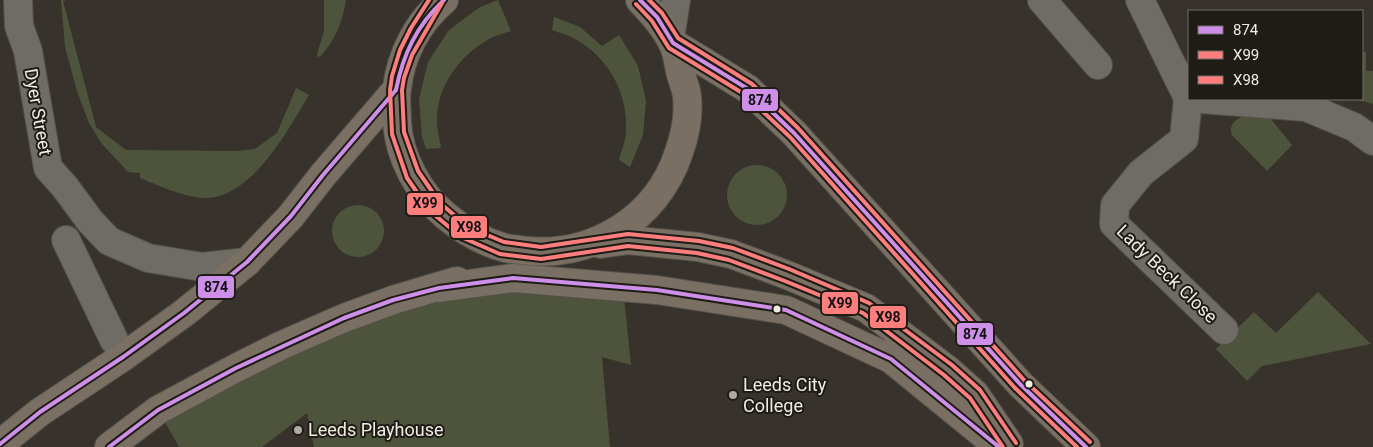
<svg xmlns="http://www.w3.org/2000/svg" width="1373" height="447" viewBox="0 0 1373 447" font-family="Roboto,sans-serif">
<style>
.green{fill:#4e543c}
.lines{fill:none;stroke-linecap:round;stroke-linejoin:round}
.minor-casing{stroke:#54514a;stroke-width:30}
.highway-casing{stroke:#54514a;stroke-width:30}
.minor{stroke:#6f6c66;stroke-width:28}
.highway{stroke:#7a6f63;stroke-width:28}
.bus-1-casing{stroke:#1f1c16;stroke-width:8}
.bus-2-casing{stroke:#1f1c16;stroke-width:8}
.bus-3-casing{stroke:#1f1c16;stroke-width:8}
.bus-1{stroke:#ce8fe9;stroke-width:4}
.bus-2{stroke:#fe7e7e;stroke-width:4}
.bus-3{stroke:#fe7e7e;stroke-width:4}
.bus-dot{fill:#f0ece4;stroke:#1f1c16;stroke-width:2}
.poi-dot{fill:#afaba4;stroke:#1f1c16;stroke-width:2}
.labels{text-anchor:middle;stroke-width:4;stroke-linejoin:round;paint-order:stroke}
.street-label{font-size:18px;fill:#f0ece4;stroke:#1f1c16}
.poi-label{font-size:18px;fill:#f0ece4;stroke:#1f1c16;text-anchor:start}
.line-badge{stroke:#1f1c16;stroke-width:2}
.pale-badge-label{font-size:14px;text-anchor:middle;font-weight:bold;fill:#111}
</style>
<rect width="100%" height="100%" fill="#37332c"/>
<path class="green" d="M61,0H66L63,1L96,127L126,150L237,151L255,149L277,133L296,88L309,95C288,130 253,196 207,198C185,198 160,186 140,178V173L128,172L102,144L89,123L77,91L65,47Z
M324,0H346C343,21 335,40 321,56L318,57L317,54L324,31Z
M498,0L511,31C503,34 493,36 486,41C457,58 435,90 437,125C438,133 440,141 441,148L426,149L422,137L419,99L428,62L449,30L480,7Z
M554,17L580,27L602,46L619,35L638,66L646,101L643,135L630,167L619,160C621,151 626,140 626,130C628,93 608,58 577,40C569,35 560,33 552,30Z
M1362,52H1366V71H1373V104L1355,99H1362Z
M1251,113L1270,118L1292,145L1267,171L1232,135C1227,122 1240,117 1251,113Z
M727 195a30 30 0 1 1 60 0a30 30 0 1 1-60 0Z
M332 231a26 26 0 1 1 52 0a26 26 0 1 1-52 0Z
M623,287L631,365L602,357L610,447H314L307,413L262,447H179L158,410L439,288Z
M1318,292L1371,344L1262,366L1247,381L1216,349L1254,312L1276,333Z"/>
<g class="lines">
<defs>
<path id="minor" d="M18,0L19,26L28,51L48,168L65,187L90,221L109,241L148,258L202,267L247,262
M1042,0L1098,65
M1140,0L1188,98L1184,139L1141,173L1115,205L1114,224L1224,330
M670,38L676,0
M1202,99L1306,107L1354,127L1373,141
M66,240L114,340"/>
<path id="highway" d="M444,0C418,22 401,54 397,88C395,99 397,111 397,122C399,157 419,194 446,216C463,230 481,241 502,247C507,249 514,249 520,250C590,260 657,220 679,152C685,135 689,114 687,96C686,88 682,79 680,71C678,62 677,50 672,42C664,26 652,13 640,0
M673,43L748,89L794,133L1020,384L1086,447
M600,244L628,240L698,247L731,254L787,275L866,308L948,370L975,394L1009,444
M439,288L513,278L657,290L786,310L891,359L999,447
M0,444L40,412L123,357L184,313L247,262L291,216L323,175L396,90
M109,447L158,410L236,368L282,345L344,318L393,300L457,281"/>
</defs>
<use href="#minor" class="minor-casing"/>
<use href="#highway" class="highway-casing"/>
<use href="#minor" class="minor"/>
<use href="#highway" class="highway"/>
<defs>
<path id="bus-1" d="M640,0L657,17L673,43L748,89L794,133L1020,384L1086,447
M396,90C403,54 417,25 444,0
M0,444L40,412L123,357L184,313L247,262L291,216L323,175L396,90
M109,447L158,410L236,368L344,318L393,300L439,288L513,278L657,290L786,310L891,359L999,447"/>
<path id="bus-2" d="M429,0L411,28L400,50L392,76L390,90L392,134L407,178L430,211L461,237L500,254L541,259L628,246L697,253L729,260L785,281L863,313L944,375L970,398L1003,447
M636,4L652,21L669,48L744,94L790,137L1015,388L1077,447"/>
<path id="bus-3" d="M649,0L662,13L678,38L752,84L798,128L1024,380L1090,442
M442,3L412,55L404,78L402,90L404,132L418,171L440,203L468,227L504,242L541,247L628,234L699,241L733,248L789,269L869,303L952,365L980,390L1016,443"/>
</defs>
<use href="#bus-1" class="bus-1-casing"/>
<use href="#bus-2" class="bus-2-casing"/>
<use href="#bus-3" class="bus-3-casing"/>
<use href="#bus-1" class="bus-1"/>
<use href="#bus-2" class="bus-2"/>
<use href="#bus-3" class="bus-3"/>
</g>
<g class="bus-dot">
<circle cx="777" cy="309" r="4.5"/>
<circle cx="1029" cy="384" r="4.5"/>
</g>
<g class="poi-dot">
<circle cx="733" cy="395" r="5"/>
<circle cx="298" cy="430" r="5"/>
</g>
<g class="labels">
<g class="street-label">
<text transform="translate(38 112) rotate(80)" y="6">Dyer Street</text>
<text transform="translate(1167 274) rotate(44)" y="6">Lady Beck Close</text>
</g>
<g class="poi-label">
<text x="743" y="391">Leeds City<tspan x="743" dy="21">College</tspan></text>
<text x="308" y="436">Leeds Playhouse</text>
</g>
</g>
<g class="line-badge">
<rect x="741" y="88" width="38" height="24" rx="5" fill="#ce8fe9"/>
<rect x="406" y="192" width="38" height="24" rx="5" fill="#fe7e7e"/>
<rect x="450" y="215" width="38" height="24" rx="5" fill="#fe7e7e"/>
<rect x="197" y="275" width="38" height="24" rx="5" fill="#ce8fe9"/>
<rect x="821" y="291" width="38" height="24" rx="5" fill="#fe7e7e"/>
<rect x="869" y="305" width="38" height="24" rx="5" fill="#fe7e7e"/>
<rect x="956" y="322" width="38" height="24" rx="5" fill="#ce8fe9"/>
</g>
<g class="pale-badge-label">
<text x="760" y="105">874</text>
<text x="425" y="208">X99</text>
<text x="469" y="232">X98</text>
<text x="216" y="292">874</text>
<text x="840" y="308">X99</text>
<text x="888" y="322">X98</text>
<text x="975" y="339">874</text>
</g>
<rect x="1188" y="10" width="175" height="90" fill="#1f1c16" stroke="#736f68"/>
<rect x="1198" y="26" width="25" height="8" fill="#ce8fe9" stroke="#736f68"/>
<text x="1233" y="35" font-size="15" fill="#f0ece4">874</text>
<rect x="1198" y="51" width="25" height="8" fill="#fe7e7e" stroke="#736f68"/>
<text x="1233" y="60" font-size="15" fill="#f0ece4">X99</text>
<rect x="1198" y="76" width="25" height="8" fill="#fe7e7e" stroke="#736f68"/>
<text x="1233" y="85" font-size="15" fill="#f0ece4">X98</text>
</svg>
